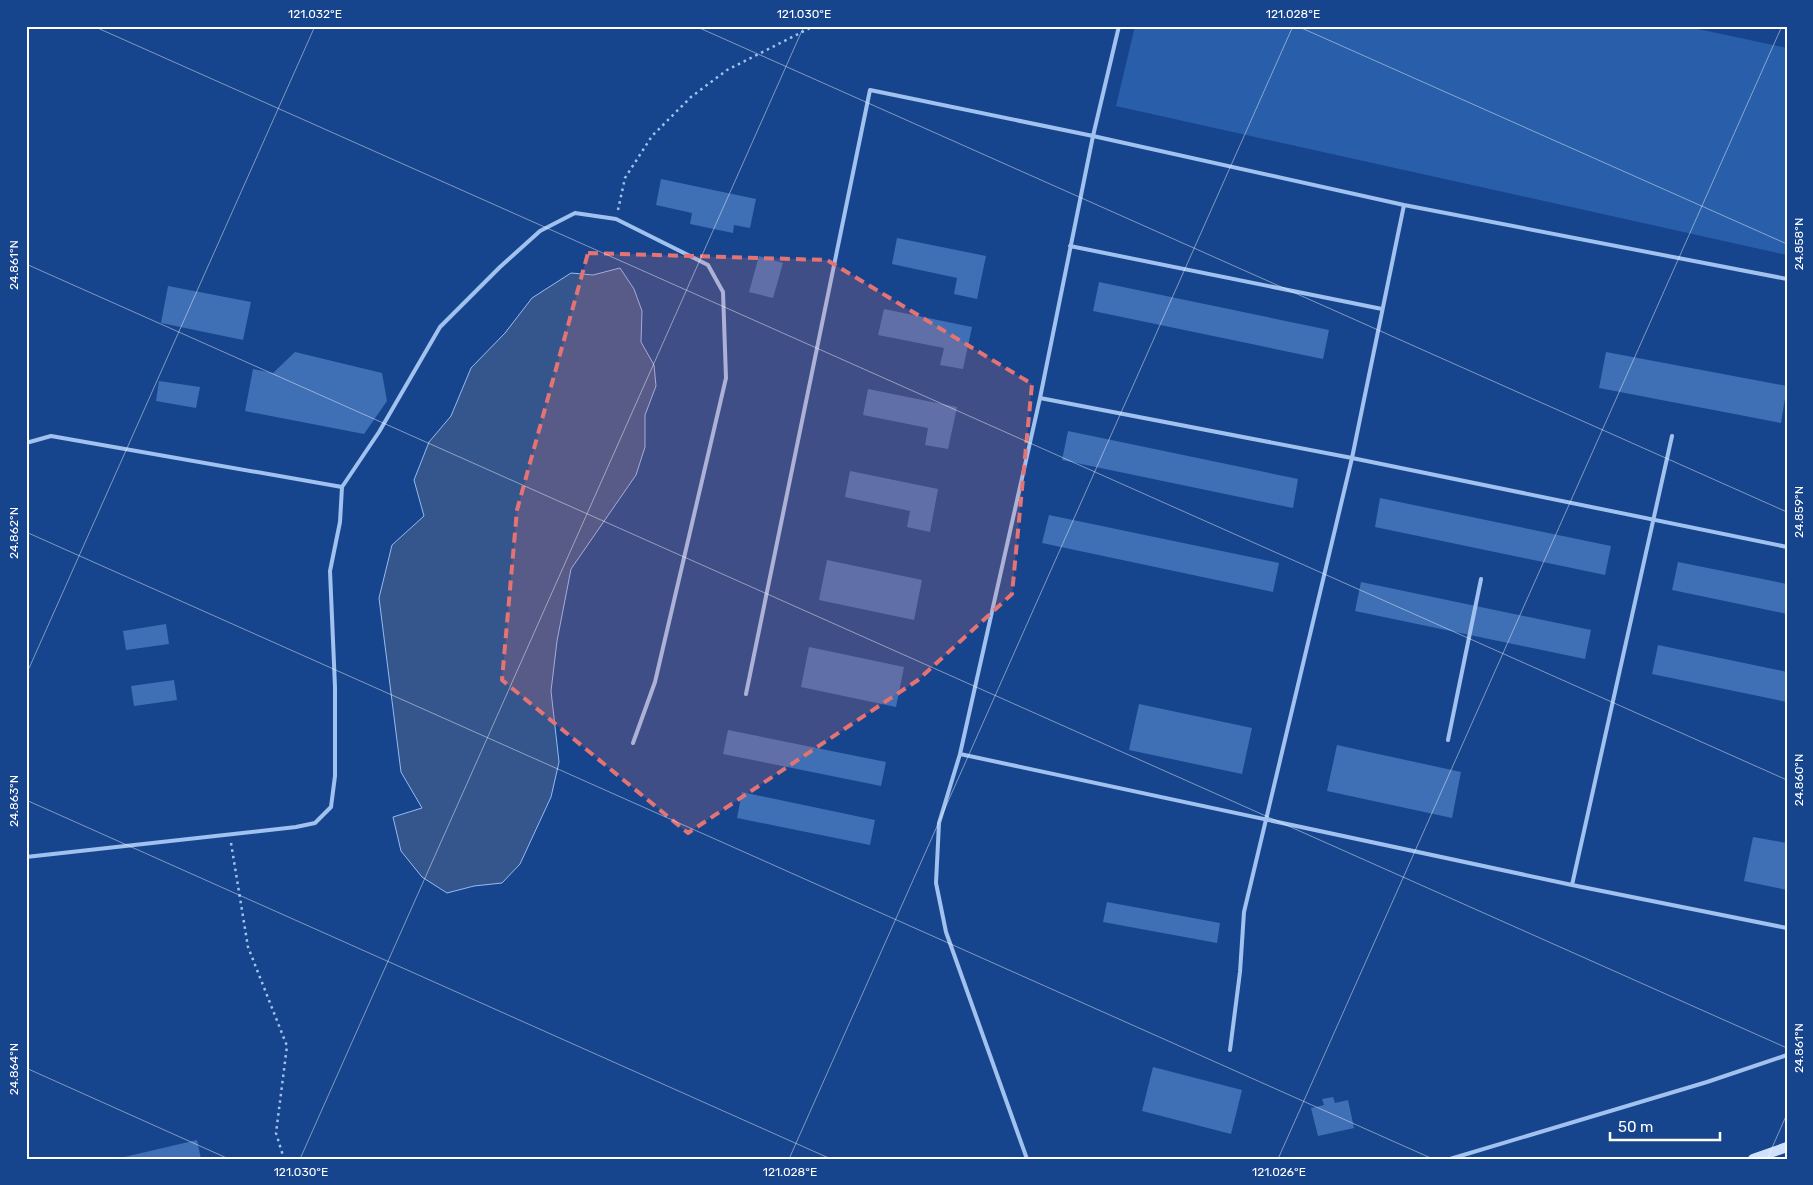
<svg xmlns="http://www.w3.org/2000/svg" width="1813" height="1185" viewBox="0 0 1813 1185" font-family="Rubik,sans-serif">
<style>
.green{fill:#295eab}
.water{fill:#35568c;stroke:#94bbf2}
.building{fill:#3f6fb5}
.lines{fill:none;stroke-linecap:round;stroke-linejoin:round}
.path{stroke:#a1c1ef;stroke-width:2.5;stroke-dasharray:2.5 4;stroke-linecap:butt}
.service{stroke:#a1c1ef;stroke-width:4}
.secondary{stroke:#cfe0fa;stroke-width:10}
.marked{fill:#e47373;fill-opacity:0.2;stroke:#e47373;stroke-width:4;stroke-dasharray:10 6;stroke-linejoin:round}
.ticks{fill:none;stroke:#fff;stroke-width:1;stroke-opacity:0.45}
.neatline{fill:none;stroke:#fff;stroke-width:2}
.ticks-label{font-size:12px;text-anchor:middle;fill:#fff}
</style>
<rect width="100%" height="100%" fill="#17458d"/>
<path class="green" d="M1135,26H1684L1787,48V255L1116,106Z"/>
<path class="water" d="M620,268L634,289L642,311L641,342L654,365L656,386L645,415V447L636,475L571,569L557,641L551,691L559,762L551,797L520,864L502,883L474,886L447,893L422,877L401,851L393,817L422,808L401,772L379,598L392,545L424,516L414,480L429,442L451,416L471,368L505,333L532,298L571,273L593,275Z"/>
<path class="building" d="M661,179L756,199L750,228L734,225L733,233L690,224L692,213L656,205Z
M897,238L986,256L977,299L954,294L957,278L892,264Z
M759,256L783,263L773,298L749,292Z
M1099,282L1329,330L1323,359L1093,311Z
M168,286L251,302L243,340L161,323Z
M884,309L972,327L963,369L940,365L944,348L878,335Z
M295,352L382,373L387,401L364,434L245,411L253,369L273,373Z
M1606,352L1787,386L1781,423L1599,388Z
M159,381L200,387L196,408L156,401Z
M868,389L957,407L948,449L925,445L928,428L863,415Z
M1068,431L1298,479L1293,508L1062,460Z
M850,471L938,489L930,532L907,527L910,511L845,497Z
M1380,498L1611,546L1605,575L1375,527Z
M1049,515L1279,563L1273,592L1042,543Z
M827,560L922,580L914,620L819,600Z
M1678,562L1787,584V614L1672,590Z
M1361,582L1591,630L1585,659L1355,611Z
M166,624L169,644L126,650L123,631Z
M1658,645L1787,672V702L1652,674Z
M809,647L904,667L896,707L801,687Z
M174,680L177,700L134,706L131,686Z
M1139,704L1252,728L1242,774L1129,750Z
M728,730L886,762L881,786L723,754Z
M1337,745L1461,772L1452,818L1327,791Z
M742,792L875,820L870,845L737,818Z
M1753,837L1787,843V890L1744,881Z
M1107,902L1220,923L1217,943L1103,922Z
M1153,1067L1242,1090L1231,1134L1142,1111Z
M1333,1097L1335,1103L1348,1100L1354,1128L1318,1136L1311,1108L1324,1105L1322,1099Z
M197,1140L201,1159H120V1158Z"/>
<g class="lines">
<path class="path" d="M618,210L625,178L652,136L691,97L727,70L814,26
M231,843L248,947L287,1046L276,1133L284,1159"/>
<path class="service" d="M1070,246L1382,309
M1040,398L1352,458L1787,547
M26,443L51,436L342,487
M746,694L870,90L1093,136L1404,205L1787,279
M1448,740L1481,579
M960,754L1572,885L1787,928
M26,857L296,827L315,823L331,807L335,776V687L330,571L340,522L342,487L379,432L440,327L500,267L540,231L575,213L616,219L708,265L723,292L726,378L655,682L633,743
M1572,885L1672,436
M1230,1050L1240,972L1244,912L1352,458L1404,205
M1027,1159L946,932L936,883L939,823L960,754L1040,398L1093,136L1119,26
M1450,1159L1707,1082L1787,1055"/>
<path class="secondary" d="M1753,1159L1787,1147"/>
</g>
<path class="marked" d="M588,253L827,260L1032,384L1012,594L918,680L688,833L502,680L517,510Z"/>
<path class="ticks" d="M93,26L1787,780M695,26L1787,512M1297,26L1787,244M26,264L1787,1048M26,532L1433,1159M26,675L315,26M26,800L831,1159M26,1068L229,1159M300,1159L804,26M789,1159L1293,26M1278,1159L1782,26M1767,1159L1787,1114"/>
<rect width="1813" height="1185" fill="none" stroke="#17458d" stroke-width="55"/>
<path d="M1610 1132v8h110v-8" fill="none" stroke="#ffffff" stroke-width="2.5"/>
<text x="1618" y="1132" font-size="15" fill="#ffffff" stroke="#17458d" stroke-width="4" paint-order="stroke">50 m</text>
<rect x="28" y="28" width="1758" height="1130" class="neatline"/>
<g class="ticks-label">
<text x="315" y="18">121.032°E</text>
<text x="804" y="18">121.030°E</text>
<text x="1293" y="18">121.028°E</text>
<text transform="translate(1799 244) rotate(-90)" y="4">24.858°N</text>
<text transform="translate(14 265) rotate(-90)" y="4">24.861°N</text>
<text transform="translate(1799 512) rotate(-90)" y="4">24.859°N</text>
<text transform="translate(14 533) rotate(-90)" y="4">24.862°N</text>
<text transform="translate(1799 780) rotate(-90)" y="4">24.860°N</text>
<text transform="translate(14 801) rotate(-90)" y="4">24.863°N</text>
<text transform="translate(1799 1048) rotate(-90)" y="4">24.861°N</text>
<text transform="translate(14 1069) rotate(-90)" y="4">24.864°N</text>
<text x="301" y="1176">121.030°E</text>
<text x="790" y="1176">121.028°E</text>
<text x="1279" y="1176">121.026°E</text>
</g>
</svg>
